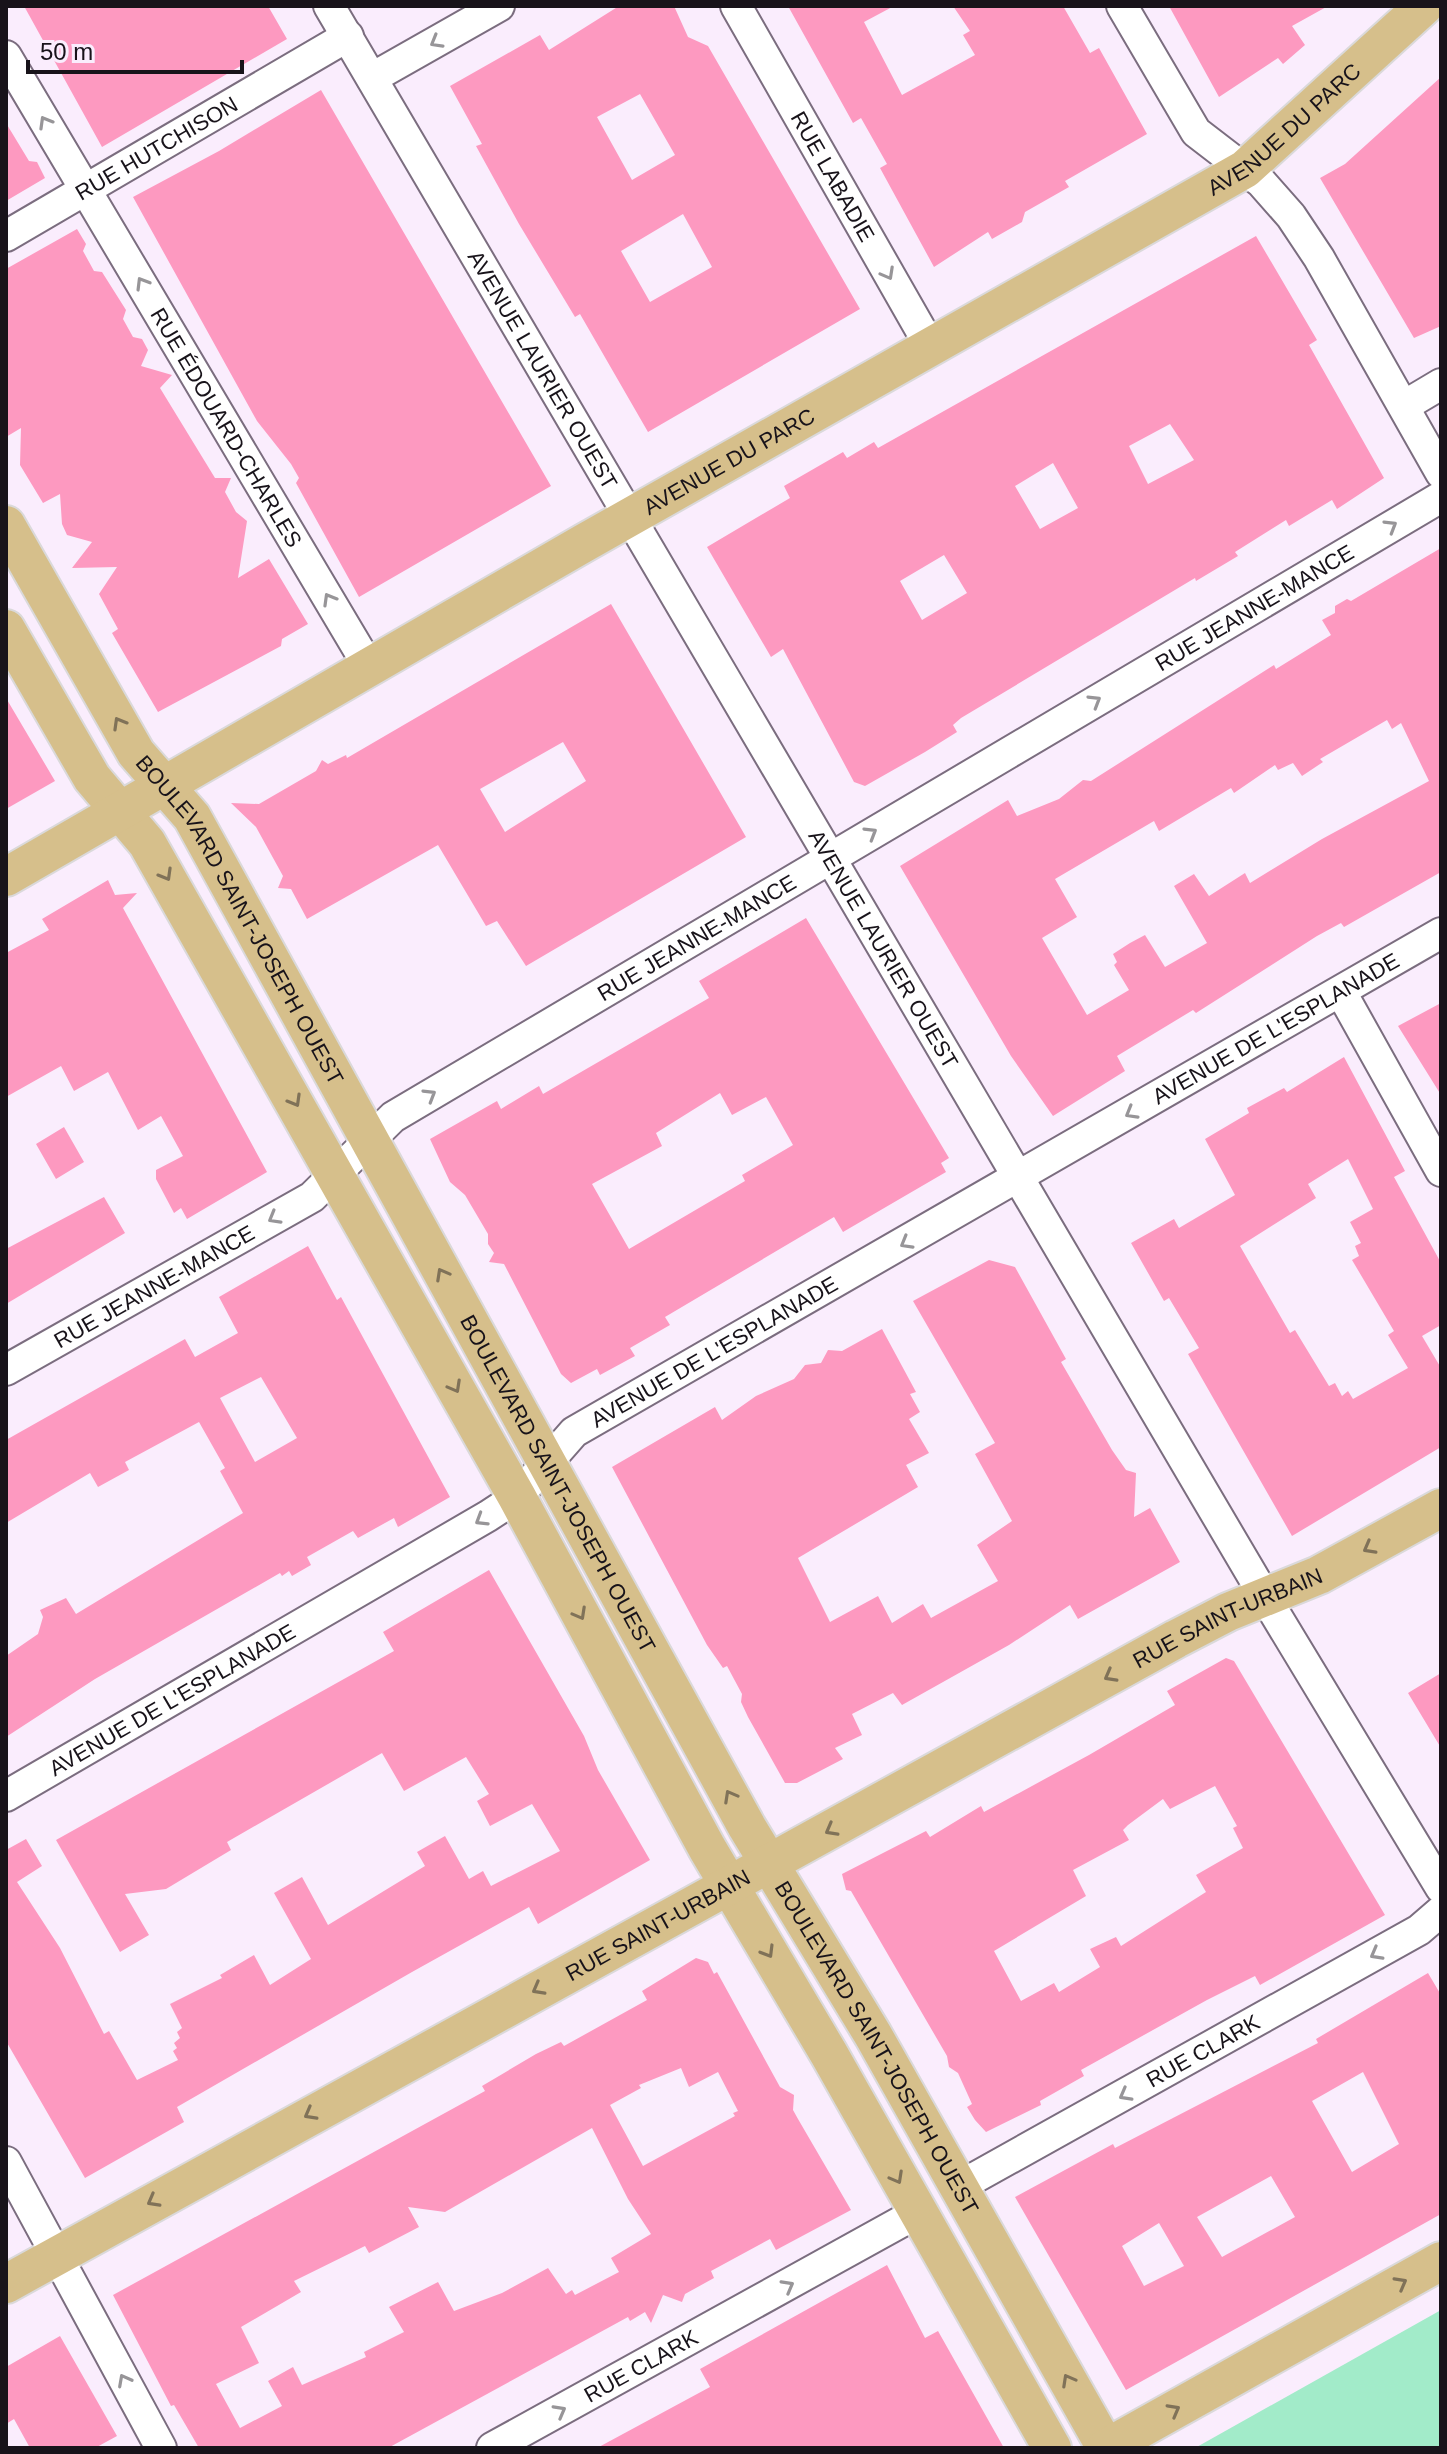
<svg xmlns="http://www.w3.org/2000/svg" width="1447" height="2454" viewBox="0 0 1447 2454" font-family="Arial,sans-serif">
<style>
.green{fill:#a2ebc9}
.building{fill:#fd99c0;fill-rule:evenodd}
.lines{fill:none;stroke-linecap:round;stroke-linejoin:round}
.minor-casing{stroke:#7b6d7f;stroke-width:34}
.major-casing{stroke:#dad9da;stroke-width:42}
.minor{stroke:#fff;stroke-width:30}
.major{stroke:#d6bf8b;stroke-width:38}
.oneway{stroke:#979598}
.oneway2{stroke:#807258}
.labels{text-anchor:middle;stroke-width:6;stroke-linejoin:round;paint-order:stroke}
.street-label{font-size:22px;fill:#18131a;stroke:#faedfd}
</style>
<rect width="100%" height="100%" fill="#faedfd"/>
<path class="green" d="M1441,2310V2448H1195Z"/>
<path class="building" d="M24,6H268L287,39L102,147Z
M619,6H674L688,37L708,46L860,309L648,432L580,314L575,317L519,224L476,146L482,144L450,86L540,35L549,50ZM640,94L675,155L632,180L597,117ZM683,214L712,267L650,302L621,251Z
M788,6H894L864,22L902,95L975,55L963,35L970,31L953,6H1063L1090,53L1099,48L1147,134L1065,181L1069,187L1025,212L1022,222L992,239L988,232L934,267L880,168L887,164L861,118L853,123Z
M1169,6H1328L1292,26L1305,45L1283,64L1278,58L1219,97Z
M1441,77V326L1414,338L1320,178L1345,164Z
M321,90L551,486L359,597L296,483L299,478L291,464L257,421L133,197L219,151Z
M6,123L29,161L37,162L45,178L6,201Z
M77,229L86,244L83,251L94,271L102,272L126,310L123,319L133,337L142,339L148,350L141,366L172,375L160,388L215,478H231L225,492L236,512L247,521L238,578L269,559L308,624L282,639L281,646L158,712L112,633L118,629L99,594L117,567L72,568L92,542L67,535L62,524L60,494L43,503L20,465L21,428L6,437V269Z
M1256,236L1317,340L1309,345L1384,478L1337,509L1332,500L1289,526L1286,520L1235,552L1238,556L1196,581L1195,578L961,718L953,725L957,732L925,752L865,786L854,782L783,649L771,657L707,547L790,498L784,486L843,452L847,458L874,442L878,448ZM1170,424L1194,460L1148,484L1129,446ZM1053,463L1078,508L1040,529L1015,486ZM944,555L967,593L922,620L900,581Z
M1441,548V872L1344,927L1341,923L1317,936L1196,1013L1193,1010L1117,1056L1125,1071L1053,1116L1011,1056L900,866L1008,800L1017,816L1059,799L1083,780L1091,781L1274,665L1276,669L1331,635L1322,620L1335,613V606L1347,599L1351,601ZM1387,720L1392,729L1401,723L1429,781L1322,839L1250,883L1245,873L1209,896L1194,874L1174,886L1207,943L1165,967L1145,935L1130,943L1113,954L1117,962L1114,965L1129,990L1087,1015L1042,938L1077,917L1055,879L1154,821L1159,831L1231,788L1234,793L1275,765L1278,770L1293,763L1302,776L1323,762L1320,759Z
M611,604L746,837L526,966L497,921L486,926L438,845L307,919L291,889L278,888L283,876L256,827L231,803L259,804L316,771L322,760L328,764L346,755L347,758ZM563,742L586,781L505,832L480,789Z
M6,698L55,781L6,809Z
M108,880L115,895L137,893L123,908L267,1172L187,1219L181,1208L174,1213L156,1179V1170L183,1156L161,1116L138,1130L108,1072L74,1091L61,1066L6,1097V953L49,930L42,919Z
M806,918L949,1158L941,1163L946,1172L843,1232L834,1217L665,1317L670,1325L630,1348L635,1356L600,1375L597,1369L571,1383L561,1374L504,1264L489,1262L494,1253L488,1244V1234L465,1195L450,1182L430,1139L497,1101L501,1109L539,1086L543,1094L709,998L699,981ZM720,1093L732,1115L766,1097L793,1145L742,1175L745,1181L629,1249L592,1184L662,1146L656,1133Z
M1441,1003V1095L1398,1026Z
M1344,1057L1405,1171L1394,1177L1441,1263V1325L1422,1336L1441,1368V1447L1292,1536L1188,1354L1199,1348L1169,1298L1164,1301L1131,1243L1174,1219L1179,1228L1235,1195L1205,1139L1249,1113L1247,1108L1284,1088L1287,1092ZM1348,1159L1373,1209L1350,1222L1361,1243L1355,1246L1359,1256L1352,1260L1394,1331L1388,1335L1408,1368L1353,1399L1348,1391L1342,1396L1335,1383L1329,1386L1295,1330L1290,1333L1240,1246L1316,1198L1308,1184Z
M64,1127L84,1162L56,1179L36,1144Z
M104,1197L125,1233L6,1304V1249Z
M308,1246L337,1300L341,1297L450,1497L398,1527L394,1518L358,1538L353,1531L307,1557L311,1565L292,1576L289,1571L282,1576L280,1573L95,1679L6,1737V1656L38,1634L43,1617L40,1610L66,1598L76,1614L243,1513L220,1471L225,1468L199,1422L125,1462L129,1470L98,1487L90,1473L6,1523V1440L185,1339L195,1357L238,1333L219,1297ZM261,1377L297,1438L255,1462L220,1398Z
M989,1260L1015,1267L1066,1359L1061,1362L1112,1450L1126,1470L1136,1473L1134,1517L1150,1508L1180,1562L1078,1619L1070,1605L1009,1645L902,1705L893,1693L852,1714L862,1735L835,1748L843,1759L797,1783H785L748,1717L741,1702L742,1694L727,1666L723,1668L707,1645L612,1467L715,1407L722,1420L756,1396L794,1379L805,1365L821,1363L828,1350L842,1351L882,1329L916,1392L910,1394L920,1412L909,1419L929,1453L906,1465L918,1487L798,1558L830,1622L878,1596L892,1623L923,1604L931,1618L998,1581L977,1545L1012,1521L975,1454L995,1443L913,1301Z
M489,1570L584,1736L598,1770L650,1860L538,1924L529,1907L412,1972L177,2107L184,2122L85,2178L6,2041V1850L26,1839L42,1866L17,1882L60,1948L104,2034L109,2031L137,2080L178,2060L173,2051L177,2048L174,2043L180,2038L177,2032L182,2028L170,2004L222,1978L220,1975L254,1955L270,1985L311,1959L274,1893L302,1877L328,1925L425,1866L417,1852L445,1836L469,1879L483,1871L491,1886L560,1851L532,1804L490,1826L477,1801L489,1794L466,1757L404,1791L382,1753L227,1842L231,1850L166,1889L125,1894L149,1935L120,1952L56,1840L394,1651L383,1632Z
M1226,1658L1234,1661L1385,1915L1260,1985L1255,1976L1207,2000L1081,2070L1084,2076L1040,2101L1041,2105L986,2132L975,2120L967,2107L972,2104L958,2073L949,2067L947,2056L851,1891L846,1890L842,1874L926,1831L930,1837L981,1806L984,1812L1089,1755L1175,1705L1167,1691ZM1215,1786L1237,1826L1233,1828L1243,1848L1196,1875L1206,1892L1121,1946L1116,1937L1090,1949L1100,1967L1059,1992L1054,1983L1021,2001L994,1951L1086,1896L1073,1870L1129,1840L1123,1830L1128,1825L1163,1799L1170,1809Z
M1441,1673V1748L1408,1693Z
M696,1958L708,1962L714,1974L717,1972L780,2087L794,2095L793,2110L798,2119L851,2210L776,2250L770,2239L711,2271L714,2278L685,2294L682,2302L663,2295L651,2323L645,2312L630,2321L628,2317L388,2448H199L174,2405L171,2406L113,2295L485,2091L482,2086L536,2054L561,2042L564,2046L647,2000L642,1991ZM681,2068L689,2087L718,2072L738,2111L733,2113L735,2116L643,2166L610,2105L641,2088L639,2085ZM592,2128L628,2199L651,2234L611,2258L619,2272L575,2295L572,2290L566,2294L548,2268L502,2293L454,2311L438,2282L389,2307L404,2332L364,2352L366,2357L302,2385L293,2367L268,2381L282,2406L240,2428L216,2384L259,2363L241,2327L301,2292L294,2281L365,2246L369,2253L419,2227L408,2207L445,2212Z
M1428,1973L1441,1995V2214L1126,2390L1015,2197L1113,2144L1115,2148L1318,2043L1316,2039ZM1363,2072L1399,2144L1352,2172L1312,2101ZM1271,2176L1295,2217L1222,2257L1197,2217ZM1159,2223L1184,2266L1144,2286L1122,2246Z
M887,2265L925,2338L938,2331L1004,2448H597L710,2387L700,2369Z
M60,2336L117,2436L95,2448H30L14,2419L6,2424V2367Z"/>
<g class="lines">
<defs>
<g id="minor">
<path id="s1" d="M329,6L1265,1597L1441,1888"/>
<path id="s2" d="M736,6L930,346"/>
<path d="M1122,6L1196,132L1261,182L1291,216L1319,258L1441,473"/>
<path id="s3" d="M6,56L369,667"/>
<path d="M372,78L499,6"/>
<path id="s4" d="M6,236L348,36"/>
<path d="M1404,406L1441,384"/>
<path d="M1341,992L1441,1171"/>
<path id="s5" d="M6,1370L312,1197L393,1117L1441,497"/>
<path id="s6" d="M6,1796L488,1516L517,1497L574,1432L1441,933"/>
<path d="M6,2162L161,2448"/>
<path id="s7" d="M960,2186L1419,1930L1441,1911"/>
<path id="s8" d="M492,2448L917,2213"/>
</g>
<g id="major">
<path id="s9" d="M6,525L136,753L192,817L747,1827L873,2035L1106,2448"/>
<path d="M6,629L92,778L147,843L517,1497L707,1848L829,2054L1052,2448"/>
<path id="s10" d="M6,877L584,543L1245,169L1424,6"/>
<path id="s11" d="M6,2284L1176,1639L1228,1612L1319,1575L1441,1508"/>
<path d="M1106,2448L1441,2261"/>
</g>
</defs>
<use href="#minor" class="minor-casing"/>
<use href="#major" class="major-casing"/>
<use href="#minor" class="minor"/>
<use href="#major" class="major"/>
</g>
<defs><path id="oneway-chevron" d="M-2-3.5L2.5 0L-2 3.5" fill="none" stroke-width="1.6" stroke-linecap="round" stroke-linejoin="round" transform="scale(2)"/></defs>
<g class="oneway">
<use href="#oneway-chevron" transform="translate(436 42) rotate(150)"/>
<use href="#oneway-chevron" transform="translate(45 122) rotate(-120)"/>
<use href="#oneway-chevron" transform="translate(888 274) rotate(61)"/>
<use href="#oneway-chevron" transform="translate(142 283) rotate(-121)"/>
<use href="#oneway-chevron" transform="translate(1391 526) rotate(-31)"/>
<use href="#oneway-chevron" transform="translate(329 599) rotate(-120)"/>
<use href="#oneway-chevron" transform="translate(1095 701) rotate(-31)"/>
<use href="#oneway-chevron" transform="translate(871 833) rotate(-31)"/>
<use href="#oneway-chevron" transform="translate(430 1095) rotate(-31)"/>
<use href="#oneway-chevron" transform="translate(1131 1113) rotate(150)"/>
<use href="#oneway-chevron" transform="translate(274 1218) rotate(150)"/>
<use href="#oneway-chevron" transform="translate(906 1243) rotate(150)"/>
<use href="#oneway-chevron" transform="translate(481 1520) rotate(148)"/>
<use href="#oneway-chevron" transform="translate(1376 1954) rotate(151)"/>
<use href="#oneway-chevron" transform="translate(1125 2095) rotate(151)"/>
<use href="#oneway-chevron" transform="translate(788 2286) rotate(-29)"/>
<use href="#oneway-chevron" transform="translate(124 2380) rotate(-118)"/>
<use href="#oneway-chevron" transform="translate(560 2411) rotate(-29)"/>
</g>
<g class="oneway2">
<use href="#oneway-chevron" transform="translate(119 723) rotate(-120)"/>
<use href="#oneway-chevron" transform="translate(166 875) rotate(60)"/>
<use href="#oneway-chevron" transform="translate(295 1101) rotate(60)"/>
<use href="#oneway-chevron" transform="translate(442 1274) rotate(-119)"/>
<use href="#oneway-chevron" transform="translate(455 1387) rotate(61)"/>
<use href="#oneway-chevron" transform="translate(1369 1548) rotate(151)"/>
<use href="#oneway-chevron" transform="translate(580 1614) rotate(61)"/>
<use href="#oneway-chevron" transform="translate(1110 1676) rotate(151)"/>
<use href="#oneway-chevron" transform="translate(730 1796) rotate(-119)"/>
<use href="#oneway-chevron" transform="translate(831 1830) rotate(151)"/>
<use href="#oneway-chevron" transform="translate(768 1952) rotate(59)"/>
<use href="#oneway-chevron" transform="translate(538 1989) rotate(151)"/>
<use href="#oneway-chevron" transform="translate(310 2114) rotate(151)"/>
<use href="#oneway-chevron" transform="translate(897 2178) rotate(61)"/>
<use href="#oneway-chevron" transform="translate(153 2201) rotate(151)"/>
<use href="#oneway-chevron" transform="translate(1401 2283) rotate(-29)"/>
<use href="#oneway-chevron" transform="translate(1068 2380) rotate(-119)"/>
<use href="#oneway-chevron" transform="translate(1174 2410) rotate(-29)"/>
</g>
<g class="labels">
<g class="street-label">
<text dy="8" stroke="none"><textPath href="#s10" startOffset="1482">AVENUE DU PARC</textPath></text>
<text dy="8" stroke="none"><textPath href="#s4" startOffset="174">RUE HUTCHISON</textPath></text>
<text dy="8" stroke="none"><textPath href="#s2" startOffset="196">RUE LABADIE</textPath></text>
<text dy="8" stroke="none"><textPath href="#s1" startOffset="422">AVENUE LAURIER OUEST</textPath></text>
<text dy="8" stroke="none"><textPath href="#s3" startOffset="432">RUE ÉDOUARD-CHARLES</textPath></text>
<text dy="8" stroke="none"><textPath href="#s10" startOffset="834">AVENUE DU PARC</textPath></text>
<text dy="8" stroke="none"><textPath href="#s5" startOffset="1466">RUE JEANNE-MANCE</textPath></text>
<text dy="8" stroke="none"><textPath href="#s9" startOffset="460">BOULEVARD SAINT-JOSEPH OUEST</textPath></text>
<text dy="8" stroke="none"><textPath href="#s5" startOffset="818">RUE JEANNE-MANCE</textPath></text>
<text dy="8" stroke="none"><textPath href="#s1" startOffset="1094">AVENUE LAURIER OUEST</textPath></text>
<text dy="8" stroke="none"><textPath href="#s6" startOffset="1488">AVENUE DE L'ESPLANADE</textPath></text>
<text dy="8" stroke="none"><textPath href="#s5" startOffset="170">RUE JEANNE-MANCE</textPath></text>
<text dy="8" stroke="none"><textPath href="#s6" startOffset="840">AVENUE DE L'ESPLANADE</textPath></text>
<text dy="8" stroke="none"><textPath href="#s9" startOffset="1108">BOULEVARD SAINT-JOSEPH OUEST</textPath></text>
<text dy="8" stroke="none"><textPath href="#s11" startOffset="1392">RUE SAINT-URBAIN</textPath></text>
<text dy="8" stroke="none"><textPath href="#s6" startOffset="192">AVENUE DE L'ESPLANADE</textPath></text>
<text dy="8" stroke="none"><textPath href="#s11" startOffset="744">RUE SAINT-URBAIN</textPath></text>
<text dy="8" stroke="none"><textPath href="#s9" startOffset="1756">BOULEVARD SAINT-JOSEPH OUEST</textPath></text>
<text dy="8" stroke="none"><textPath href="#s7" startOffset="278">RUE CLARK</textPath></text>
<text dy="8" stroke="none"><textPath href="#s8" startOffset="170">RUE CLARK</textPath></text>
</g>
</g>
<rect width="1447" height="2454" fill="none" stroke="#18131a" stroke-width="16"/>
<path d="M28 60v12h214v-12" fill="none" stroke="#18131a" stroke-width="4"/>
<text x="40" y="60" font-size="24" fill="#18131a" stroke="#faedfd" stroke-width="6" paint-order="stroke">50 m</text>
</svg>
